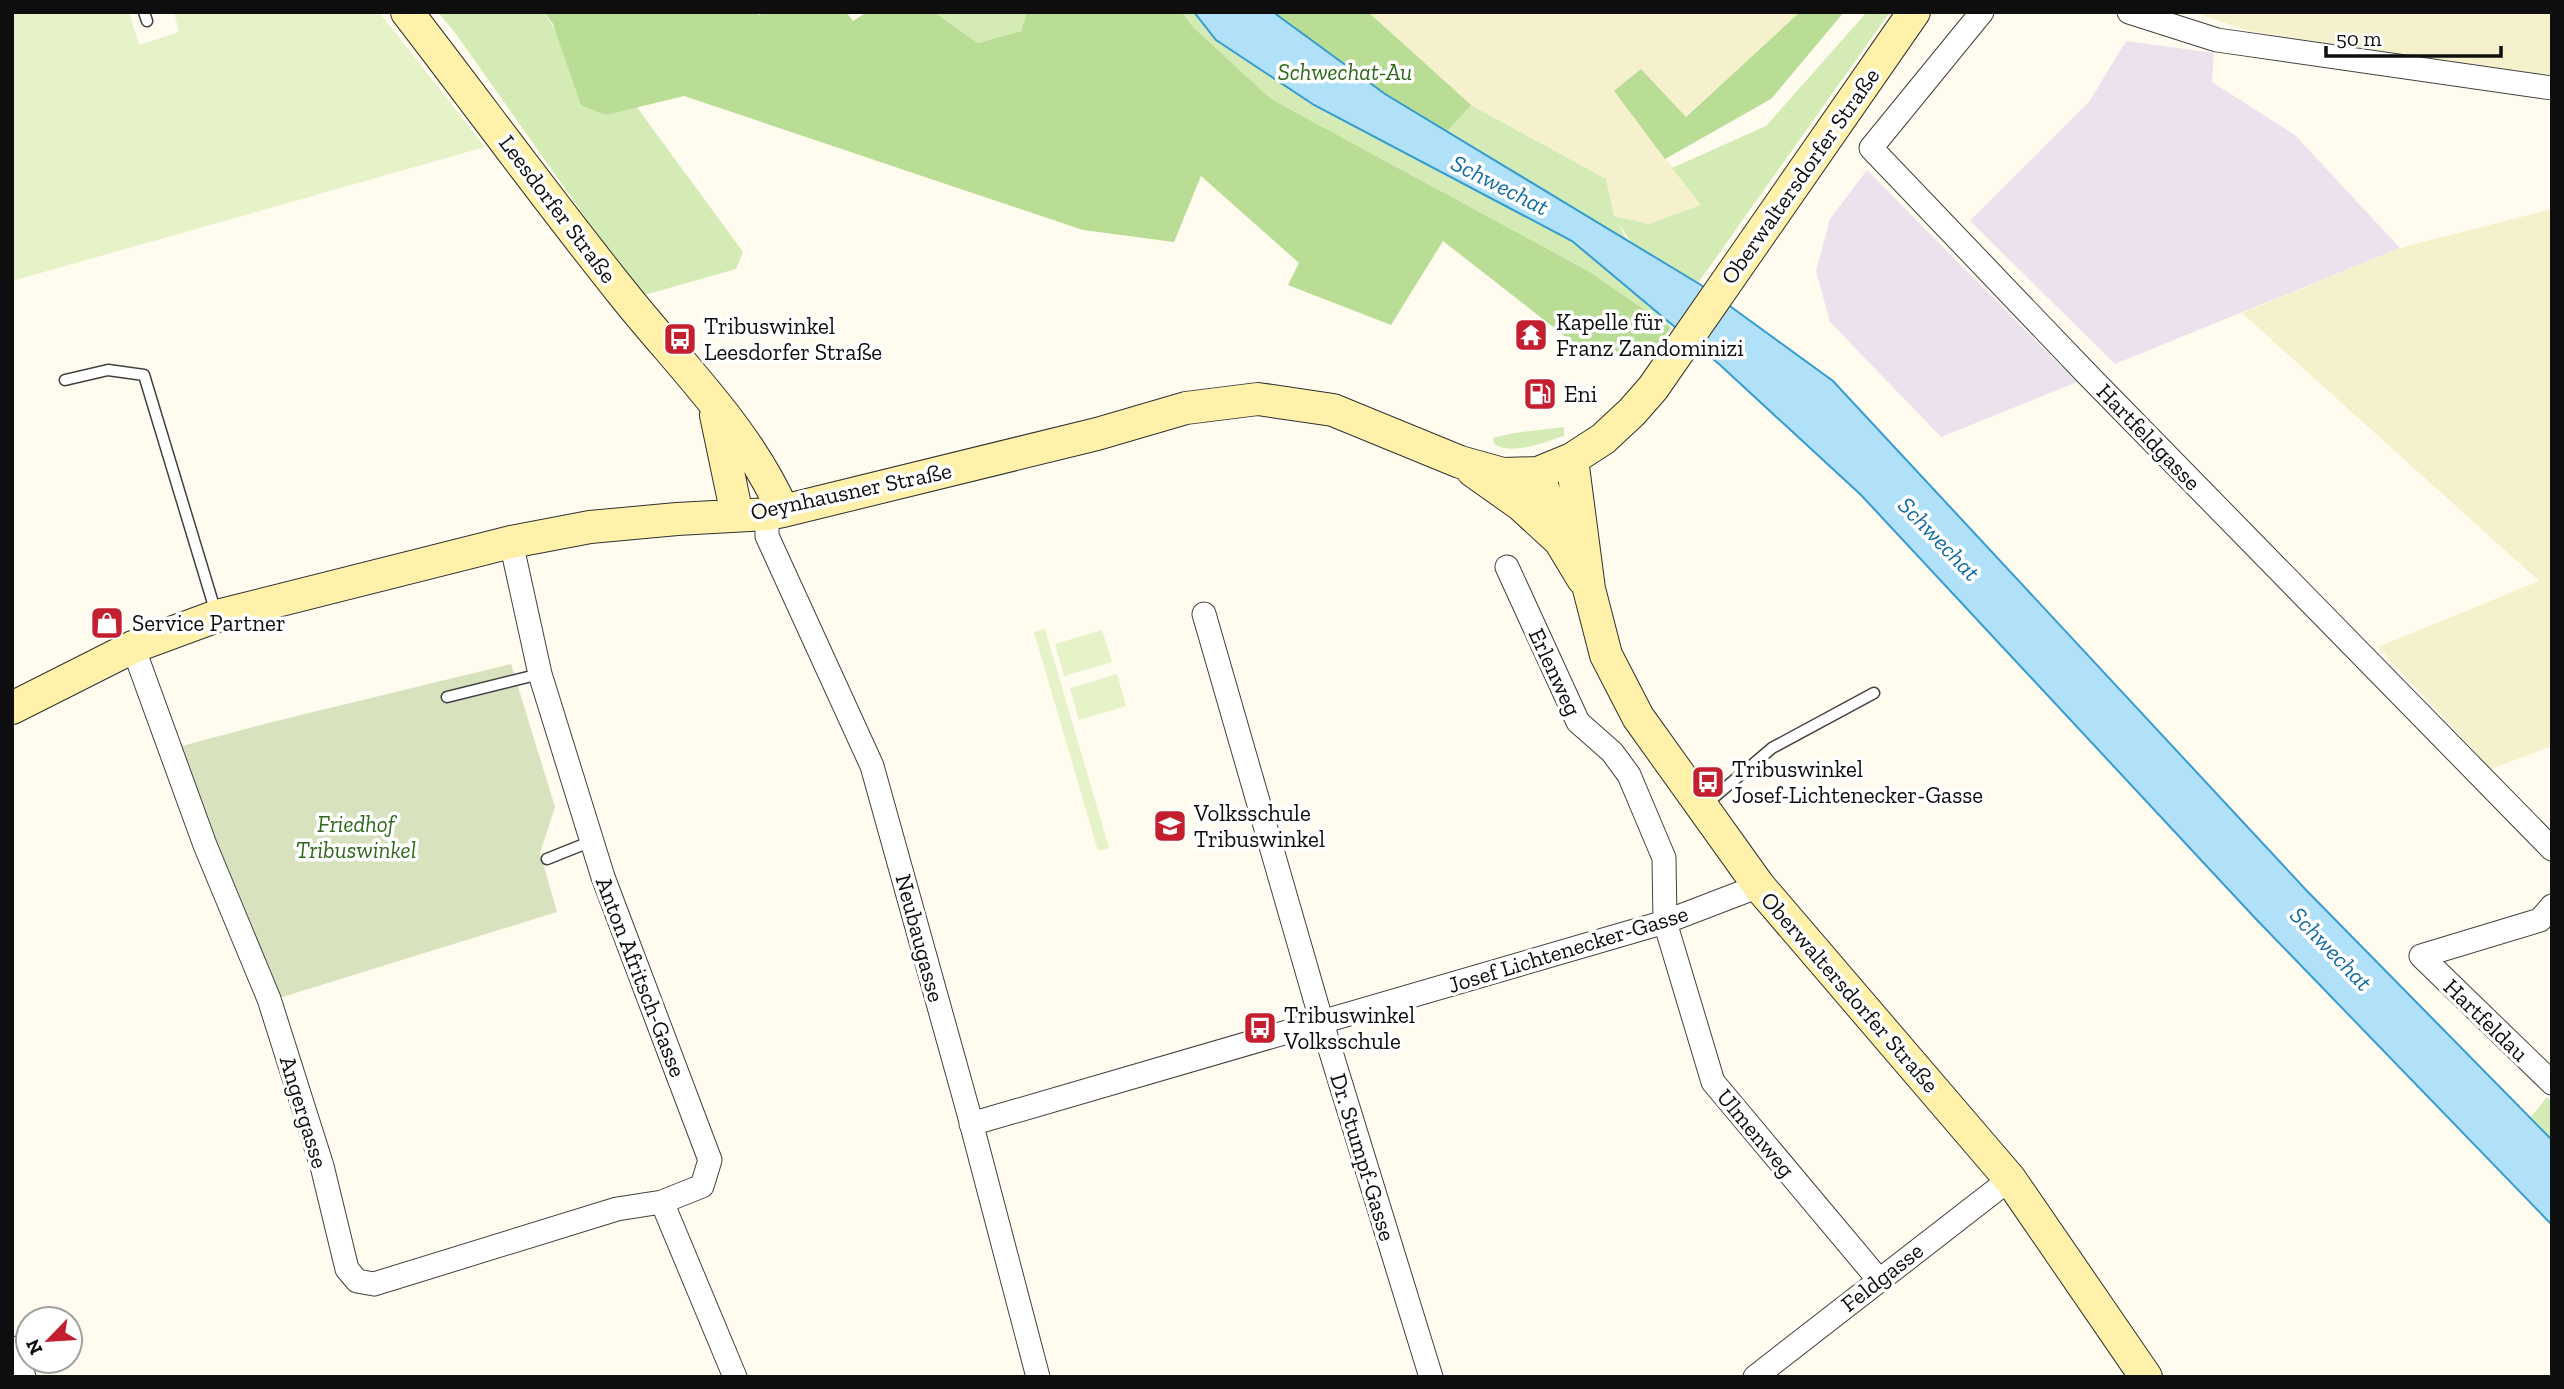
<svg xmlns="http://www.w3.org/2000/svg" width="2564" height="1389" viewBox="0 0 2564 1389" font-family="'Zilla Slab',serif">
<style>
.industrial{fill:#ebe2ed}
.farmland{fill:#f6f1cd}
.green{fill:#d4ebb6}
.forest{fill:#b9dd95}
.cemetery{fill:#d8e2be}
.pitch{fill:#e6f2c8}
.water{fill:#b1e1f9;stroke:#349cd3;stroke-width:2}
.lines{fill:none;stroke-linecap:round;stroke-linejoin:round}
.lane-casing{stroke:#414141;stroke-width:13}
.street-casing{stroke:#414141;stroke-width:25}
.secondary-casing{stroke:#303030;stroke-width:34}
.lane{stroke:#fff;stroke-width:10}
.street{stroke:#fff;stroke-width:23}
.secondary{stroke:#fff1a9;stroke-width:32}
.labels{text-anchor:middle;stroke-width:7;stroke-linejoin:round;paint-order:stroke}
.park-label{font-size:23px;font-style:italic;fill:#2f691b;stroke:#fff}
.street-label{font-size:23px;fill:#0e0e0e;stroke:#fff}
.poi-label{font-size:23px;fill:#0e0e0e;stroke:#fff;text-anchor:start}
.water-label{font-size:24px;font-style:italic;fill:#116ca5;stroke:#fff}
</style>
<rect width="100%" height="100%" fill="#fffbee"/>
<path class="industrial" d="M2126,41L2214,53L2212,82L2295,135L2400,248L2115,364L1970,221L2089,102Z
M1867,170L2016,321L2077,382L1941,437L1830,322L1816,271L1830,219Z"/>
<path class="farmland" d="M1368,12H1800L1682,120L1614,92L1702,205L1649,224L1614,216L1606,179L1471,105Z
M2193,12H2552V77L2249,31Z
M2552,209V746L2491,769L2378,647L2539,581L2242,313L2400,248Z"/>
<path class="green" d="M438,12H544L606,115L636,106L743,252L736,269L641,296L456,34Z
M934,12H1027L1021,31L978,43Z
M1182,12H1368L1471,105L1606,179L1614,216L1649,224L1701,205L1672,168L1766,126L1867,12H1890L1698,283L1632,243L1618,223L1671,328L1590,272L1271,99L1193,27Z
M1564,427V436C1544,442 1513,456 1494,444L1493,438L1514,433Z
M2547,1097L2552,1102V1140L2530,1118Z"/>
<path class="forest" d="M544,12H752L759,15L766,12H846L853,21L867,12H934L978,43L1021,31L1027,12H1182L1193,27L1271,99L1590,272L1671,328L1656,347L1594,359L1443,241L1391,325L1288,285L1299,263L1201,176L1174,242L1083,230L684,96L606,115L581,105L553,24Z
M1273,12H1368L1471,105L1446,132L1385,94Z
M1800,12H1844L1771,99L1665,159L1614,91L1641,69L1686,117Z"/>
<path class="cemetery" d="M511,664L555,807L540,853L557,912L276,999L178,747L268,723Z"/>
<path class="pitch" d="M12,12H129L139,45L179,32L174,12H379L485,147L12,281Z
M1045,629L1109,848L1098,851L1034,632Z
M1102,630L1112,662L1064,676L1055,644Z
M1117,674L1126,706L1079,720L1070,688Z"/>
<path class="water" d="M1194,12H1273L1385,94L1701,285L1833,381L2307,891L2552,1140V1225L2255,918L1861,495L1719,364L1572,241L1314,105L1216,40Z"/>
<g class="lines">
<defs>
<path id="lane" d="M144,12L147,21
M65,380L108,370L144,375L216,613
M447,697L540,674
M1705,805L1772,748L1874,693
M547,859L592,841"/>
<path id="street" d="M1982,12L1871,148L2086,373L2552,849
M2129,12L2217,40L2552,88
M767,514V536L872,766L967,1107L1038,1377
M511,542L540,674L603,877L710,1160L702,1186L662,1202L735,1377
M1507,567L1578,722L1612,752L1629,775L1664,858L1665,922L1713,1082L1879,1280
M1204,614L1322,1023L1431,1377
M133,647L205,845L269,999L322,1166L347,1269L357,1281L374,1284L617,1209L662,1202
M2552,906L2540,920L2421,956L2552,1083
M971,1124L1665,922L1759,886
M12,1348L24,1377
M1755,1377L2010,1179"/>
<path id="secondary" d="M407,12C478,104 547,199 620,290C675,360 747,428 783,511
M716,415L737,515
M1572,459L1589,589L1606,655L1638,717L1759,886L2010,1179L2146,1377
M1473,471L1521,505L1558,539
M1538,473L1560,541L1583,579
M12,708L133,647L217,616L511,542L590,527L677,519L767,514L783,511L1097,434L1186,408L1258,399L1333,410L1460,462L1503,474L1538,473L1572,459L1603,439L1632,412L1653,388L1914,12"/>
</defs>
<use href="#lane" class="lane-casing"/>
<use href="#street" class="street-casing"/>
<use href="#secondary" class="secondary-casing"/>
<use href="#lane" class="lane"/>
<use href="#street" class="street"/>
<use href="#secondary" class="secondary"/>
</g>
<defs>
<symbol id="temple-square" viewBox="-11 -11 22 22"><rect x="-9" y="-9" width="18" height="18" rx="4" fill="#c41f2f" stroke="#fff"/><path d="M0-6L5-2H3V0L6.5 2.5H4V6H1.5V3h-3V6H-4V2.5H-6.5L-3 0V-2H-5Z" fill="#fff"/></symbol>
<symbol id="bus-square" viewBox="-11 -11 22 22"><rect x="-9" y="-9" width="18" height="18" rx="4" fill="#c41f2f" stroke="#fff"/><path d="M-5-6H5V4H4V6H2V4H-2V6H-4V4H-5ZM-3.5-4V0h7V-4ZM-3.5 1.2v1.5H-2V1.2ZM2 1.2v1.5H3.5V1.2Z" fill="#fff"/></symbol>
<symbol id="fuel-square" viewBox="-11 -11 22 22"><rect x="-9" y="-9" width="18" height="18" rx="4" fill="#c41f2f" stroke="#fff"/><path d="M-5.5-6h7V0h2V4h1.3V-2.5L3-4.5l.8-.8L6-3V5H2.5V1h-1V6h-7ZM-4.2-4.7v3.2H.2V-4.7Z" fill="#fff"/></symbol>
<symbol id="shop-square" viewBox="-11 -11 22 22"><rect x="-9" y="-9" width="18" height="18" rx="4" fill="#c41f2f" stroke="#fff"/><path d="M-5-2.5h2.3a2.7 3.5 0 0 1 5.4 0H5L5.5 6h-11ZM-1.5-2.5h3a1.5 2.3 0 0 0-3 0Z" fill="#fff"/></symbol>
<symbol id="school-square" viewBox="-11 -11 22 22"><rect x="-9" y="-9" width="18" height="18" rx="4" fill="#c41f2f" stroke="#fff"/><path d="M0-5L7-2L0 1L-7-2ZM-4 1L0 2.5L4 1V4Q0 6-4 4Z" fill="#fff"/></symbol>
</defs>
<g fill-rule="evenodd">
<use href="#temple-square" x="1512" y="316" width="38" height="38"/>
<use href="#bus-square" x="661" y="320" width="38" height="38"/>
<use href="#fuel-square" x="1521" y="375" width="38" height="38"/>
<use href="#shop-square" x="88" y="604" width="38" height="38"/>
<use href="#bus-square" x="1689" y="763" width="38" height="38"/>
<use href="#school-square" x="1151" y="807" width="38" height="38"/>
<use href="#bus-square" x="1241" y="1009" width="38" height="38"/>
</g>
<g class="labels">
<g class="park-label">
<text x="1345" y="80">Schwechat-Au</text>
<text x="356" y="832">Friedhof<tspan x="356" dy="26">Tribuswinkel</tspan></text>
</g>
<g class="street-label">
<text transform="translate(1800 176) rotate(-55)" y="8">Oberwaltersdorfer Straße</text>
<text transform="translate(558 209) rotate(53)" y="8">Leesdorfer Straße</text>
<text transform="translate(2149 437) rotate(46)" y="8">Hartfeldgasse</text>
<text transform="translate(851 491) rotate(-12)" y="8">Oeynhausner Straße</text>
<text transform="translate(1555 672) rotate(65)" y="8">Erlenweg</text>
<text transform="translate(920 938) rotate(75)" y="8">Neubaugasse</text>
<text transform="translate(1568 949) rotate(-17)" y="8">Josef Lichtenecker-Gasse</text>
<text transform="translate(641 977) rotate(69)" y="8">Anton Afritsch-Gasse</text>
<text transform="translate(1850 992) rotate(49)" y="8">Oberwaltersdorfer Straße</text>
<text transform="translate(2486 1020) rotate(44)" y="8">Hartfeldau</text>
<text transform="translate(304 1112) rotate(73)" y="8">Angergasse</text>
<text transform="translate(1756 1133) rotate(50)" y="8">Ulmenweg</text>
<text transform="translate(1363 1157) rotate(73)" y="8">Dr. Stumpf-Gasse</text>
<text transform="translate(1882 1277) rotate(-38)" y="8">Feldgasse</text>
</g>
<g class="poi-label">
<text x="1556" y="330">Kapelle für<tspan x="1556" dy="26">Franz Zandominizi</tspan></text>
<text x="704" y="334">Tribuswinkel<tspan x="704" dy="26">Leesdorfer Straße</tspan></text>
<text x="1564" y="402">Eni</text>
<text x="132" y="631">Service Partner</text>
<text x="1732" y="777">Tribuswinkel<tspan x="1732" dy="26">Josef-Lichtenecker-Gasse</tspan></text>
<text x="1194" y="821">Volksschule<tspan x="1194" dy="26">Tribuswinkel</tspan></text>
<text x="1284" y="1023">Tribuswinkel<tspan x="1284" dy="26">Volksschule</tspan></text>
</g>
<g class="water-label">
<text transform="translate(1500 185) rotate(27)" y="8">Schwechat</text>
<text transform="translate(1939 539) rotate(46)" y="8">Schwechat</text>
<text transform="translate(2331 949) rotate(46)" y="8">Schwechat</text>
</g>
</g>
<rect width="2564" height="1389" fill="none" stroke="#0e0e0e" stroke-width="28"/>
<g transform="translate(49 1340) rotate(245)"><circle r="33" fill="#ffffff" stroke="#9f9f9f" stroke-width="2"/>
<path d="M0-5L12 26L0 18L-12 26Z" fill="#c41f2f"/>
<text y="-10" font-size="19" font-weight="bold" text-anchor="middle" fill="#0e0e0e">N</text>
</g>
<path d="M2326 46v10h175v-10" fill="none" stroke="#0e0e0e" stroke-width="3.5"/>
<text x="2336" y="46" font-size="21" fill="#0e0e0e" stroke="#ffffff" stroke-width="5" paint-order="stroke">50 m</text>
</svg>
